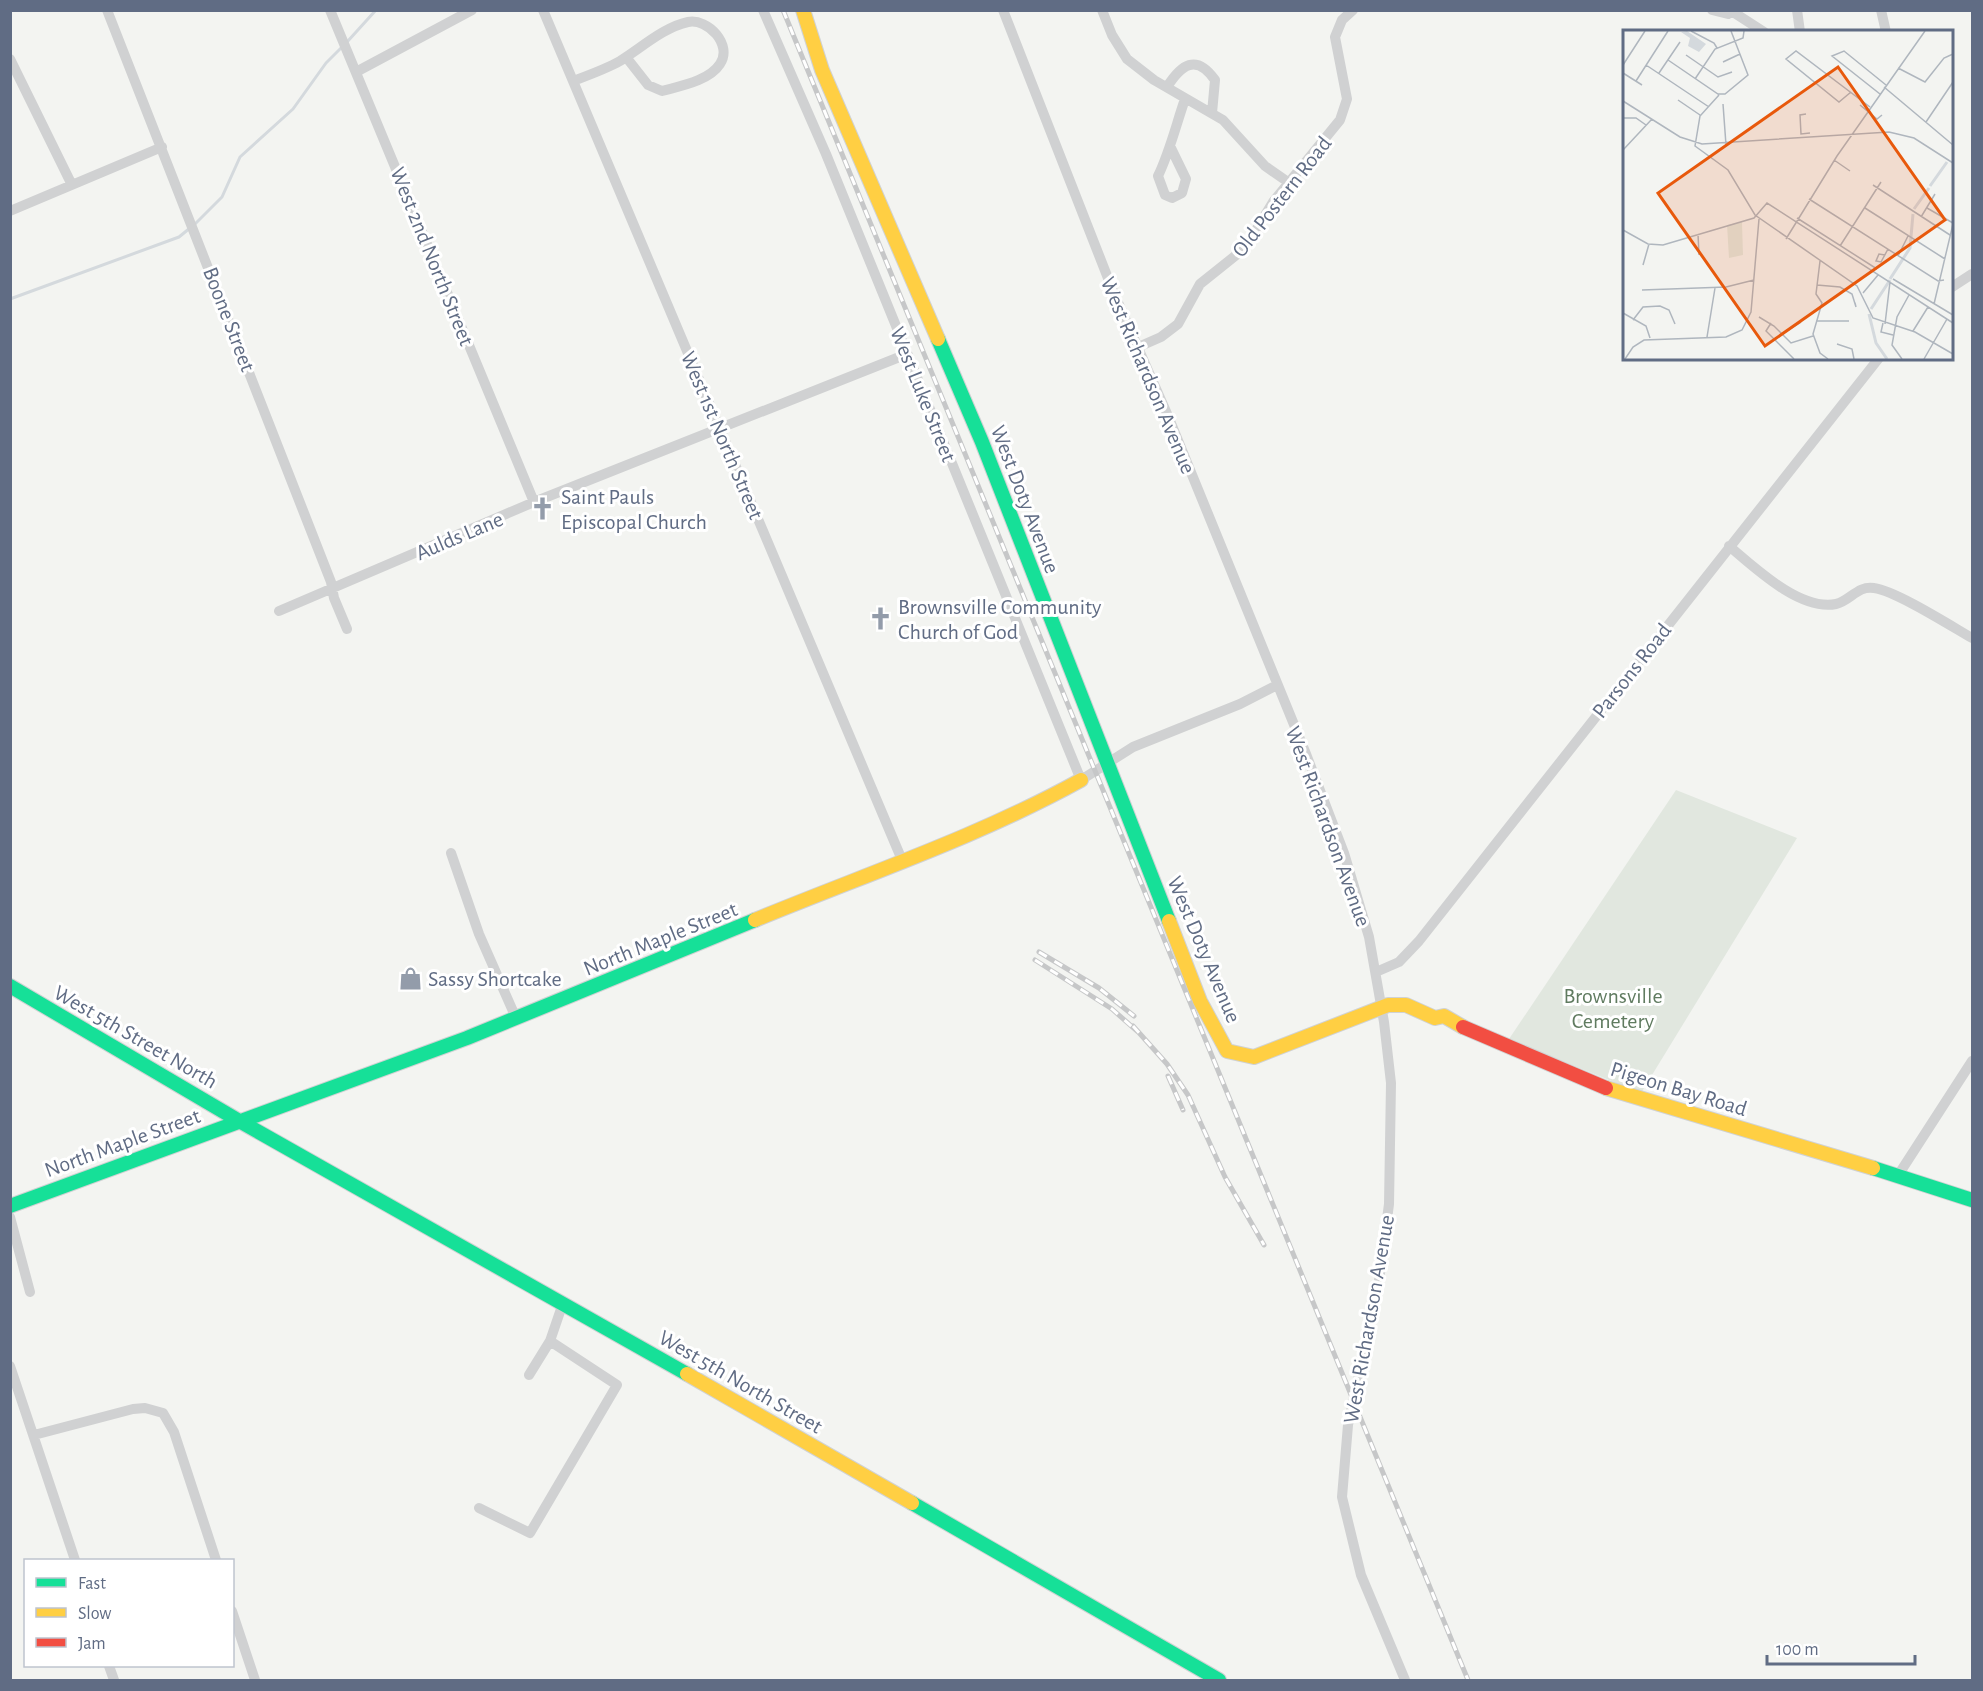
<svg xmlns="http://www.w3.org/2000/svg" width="1983" height="1691" viewBox="0 0 1983 1691" font-family="'Alegreya Sans',sans-serif">
<style>
.green{fill:#e1e7df}
.lines{fill:none;stroke-linecap:round;stroke-linejoin:round}
.stream{stroke:#d4d9dd;stroke-width:3}
.fast-casing{stroke:#d0d2d3;stroke-width:16}
.slow-casing{stroke:#d0d2d3;stroke-width:16}
.jam-casing{stroke:#d0d2d3;stroke-width:16}
.street{stroke:#d0d1d2;stroke-width:10}
.fast{stroke:#16e098;stroke-width:14}
.slow{stroke:#ffcf43;stroke-width:14}
.jam{stroke:#f24e42;stroke-width:14}
.rail-casing{stroke:#c6c7c8;stroke-width:5}
.rail{stroke:#fff;stroke-width:3;stroke-dasharray:9;stroke-linecap:butt}
.labels{text-anchor:middle;stroke-width:6;stroke-linejoin:round;paint-order:stroke}
.street-label{font-size:22px;fill:#606c84;stroke:#fff}
.poi-label{font-size:22px;fill:#606c84;stroke:#fff;text-anchor:start}
.park-label{font-size:22px;fill:#607b60;stroke:#fff}
.inset-river{fill:none;stroke:#d4d9dd;stroke-width:3}
.inset-road{fill:none;stroke:#afb6be;stroke-width:1.5}
.view{fill:#e8590c;fill-opacity:0.15;stroke:#e8590c;stroke-width:3}
.inset-edge{fill:none;stroke:#606c84;stroke-width:3}
</style>
<rect width="100%" height="100%" fill="#f3f4f1"/>
<path class="green" d="M1676,790L1797,838L1641,1093L1509,1039Z"/>
<g class="lines">
<path class="stream" d="M347,42L376,10
M195,224L222,197L240,157L293,109L326,63L342,47
M10,299L179,237L190,228"/>
<defs>
<path id="fast" d="M938,339L982,442L1169,921
M10,986L241,1122L687,1374
M1873,1168L1972,1200
M10,1206L467,1038L755,920
M912,1503L1219,1680"/>
<path id="slow" d="M803,10L822,70L938,339
M755,920C864,875 978,837 1081,780
M1169,921L1200,1001L1227,1051L1254,1057L1388,1005H1406L1435,1018L1444,1016L1463,1027
M1606,1088L1873,1168
M687,1374L912,1503"/>
<path id="jam" d="M1463,1027L1606,1088"/>
</defs>
<use href="#fast" class="fast-casing"/>
<use href="#slow" class="slow-casing"/>
<use href="#jam" class="jam-casing"/>
<path class="street" d="M107,10L331,582L334,598L347,629
M330,10L534,502
M543,10L902,860
M763,10L826,154L1081,780L1133,747L1240,704L1277,685
M1003,10L1113,291L1168,416L1306,754L1344,853L1369,937L1384,1022L1391,1083L1389,1204L1379,1281L1348,1425L1342,1497L1361,1575L1405,1680
M1102,10L1112,35L1127,59L1154,80L1223,120L1265,166L1288,182
M1712,10L1728,14L1734,10
M1797,10L1800,32
M1881,10L1886,32
M1733,12L1764,32
M10,59L71,183
M356,72L472,10
M573,81C589,75 606,69 620,61C641,48 664,27 688,22C708,18 733,45 720,64C709,81 680,86 662,91L648,85L626,57
M1167,87C1181,65 1196,53 1215,80L1212,113
M1170,146L1186,179L1182,193L1172,198L1165,195L1158,176C1170,151 1176,125 1185,99
M10,211L162,147
M1952,287L1972,274
M1136,348L1161,337L1178,324L1200,284L1245,248L1273,202L1340,120L1347,99L1335,37L1342,20L1353,10
M1729,546C1755,568 1800,611 1836,604C1850,601 1858,585 1874,588C1896,591 1951,626 1972,638
M279,611L534,502L907,354
M451,853L479,934L516,1018
M1376,972L1399,962L1419,941L1879,358
M1897,1177L1972,1061
M10,1217L30,1292
M10,1366L75,1560
M529,1375L550,1341L563,1303
M34,1435L133,1409L145,1408L163,1413L174,1432L216,1560
M479,1508L530,1533L617,1385L550,1341
M232,1611L255,1680
M109,1666L114,1680"/>
<use href="#fast" class="fast"/>
<use href="#slow" class="slow"/>
<use href="#jam" class="jam"/>
<defs>
<path id="rail" d="M783,10L1468,1680
M1039,952L1099,988L1134,1016
M1035,960L1112,1009L1138,1032
M1133,1026L1167,1064L1188,1095L1225,1177L1264,1245
M1168,1076L1183,1110"/>
</defs>
<use href="#rail" class="rail-casing"/>
<use href="#rail" class="rail"/>
</g>
<defs>
<symbol id="church-bare" viewBox="-9 -9 18 18"><path d="M-1.2-6h2.4v3.5h3.3v2.4h-3.3V6h-2.4V-.1h-3.3v-2.4h3.3Z" fill="#939caa" stroke="#fff" stroke-width="2.5" paint-order="stroke"/></symbol>
<symbol id="shop-bare" viewBox="-9 -9 18 18"><path d="M-5-2.5h2.3a2.7 3.5 0 0 1 5.4 0H5L5.5 6h-11ZM-1.5-2.5h3a1.5 2.3 0 0 0-3 0Z" fill="#939caa" stroke="#fff" stroke-width="2.5" paint-order="stroke"/></symbol>
</defs>
<g fill-rule="evenodd">
<use href="#church-bare" x="526" y="492" width="33" height="33"/>
<use href="#church-bare" x="864" y="602" width="33" height="33"/>
<use href="#shop-bare" x="394" y="962" width="33" height="33"/>
</g>
<g class="labels">
<g class="street-label">
<text transform="translate(1281 196) rotate(-52)" y="8">Old Postern Road</text>
<text transform="translate(433 256) rotate(68)" y="8">West 2nd North Street</text>
<text transform="translate(230 319) rotate(69)" y="8">Boone Street</text>
<text transform="translate(1149 375) rotate(67)" y="8">West Richardson Avenue</text>
<text transform="translate(924 394) rotate(68)" y="8">West Luke Street</text>
<text transform="translate(723 435) rotate(67)" y="8">West 1st North Street</text>
<text transform="translate(1026 499) rotate(69)" y="8">West Doty Avenue</text>
<text transform="translate(459 535) rotate(-23)" y="8">Aulds Lane</text>
<text transform="translate(1631 670) rotate(-52)" y="8">Parsons Road</text>
<text transform="translate(1329 826) rotate(70)" y="8">West Richardson Avenue</text>
<text transform="translate(660 938) rotate(-22)" y="8">North Maple Street</text>
<text transform="translate(1205 949) rotate(67)" y="8">West Doty Avenue</text>
<text transform="translate(136 1036) rotate(30)" y="8">West 5th Street North</text>
<text transform="translate(1679 1088) rotate(17)" y="8">Pigeon Bay Road</text>
<text transform="translate(122 1142) rotate(-20)" y="8">North Maple Street</text>
<text transform="translate(1368 1319) rotate(-80)" y="8">West Richardson Avenue</text>
<text transform="translate(741 1381) rotate(30)" y="8">West 5th North Street</text>
</g>
<g class="poi-label">
<text x="561" y="504">Saint Pauls<tspan x="561" dy="25">Episcopal Church</tspan></text>
<text x="898" y="614">Brownsville Community<tspan x="898" dy="25">Church of God</tspan></text>
<text x="428" y="986">Sassy Shortcake</text>
</g>
<g class="park-label">
<text x="1613" y="1003">Brownsville<tspan x="1613" dy="25">Cemetery</tspan></text>
</g>
</g>
<g transform="translate(1623 30)">
<rect width="330" height="330" fill="#f3f4f1"/>
<path d="M119,192L120,225L106,228L104,195Z" fill="#e1e7df"/>
<path d="M64,1L83,14L76,22L65,16L67,8L58,2Z" fill="#d4d9dd"/>
<path class="inset-river" d="M307,156L324,132M291,179L306,158M267,249L287,218L290,184M248,279L267,250M246,284L253,313L264,329"/>
<path class="inset-road" d="M68,1L91,13L94,18M63,25L95,47L109,42M45,30L95,64H102L125,45L108,1M100,32L117,24M0,35L22,1M23,35L86,77M275,38L302,52L321,28L330,24M0,43L19,55M36,43L57,12M72,49L92,19L120,8L121,1M13,51L45,1M261,57L330,115M228,62L216,72L163,29L173,21L247,77M257,64L209,26L221,21L263,55M96,65L77,86L72,116L105,140L132,185L234,256L250,288L292,302L330,324M55,70L77,85M0,71L57,107L79,114L266,102L291,108L330,133M100,74L103,115M237,75L254,89L259,85M183,84L177,85L178,104L187,103M0,88H13L23,95M303,92L330,52M0,120L29,89M211,130L227,141M250,155L327,205M186,169L315,251L321,250M242,178L322,229M304,178L330,193M298,187L312,164M174,188L254,239M0,200L25,214L40,215L131,188L144,173L330,293M75,204L76,225M163,209L214,126L302,1M217,216L258,152M262,225L256,224L253,231L258,232L265,219M275,226L285,206M197,231L193,264L199,273L190,304L197,323L205,329M20,235L26,214M270,249L330,285M194,255L217,257L229,264L233,277L232,273M19,260L103,257L131,250M240,263L255,245M311,274L330,194M0,283L23,296L27,308M139,289L136,287L151,296L168,313L190,306M10,290L20,277L37,276L46,280L52,294M193,291H226M148,293L143,301L171,329M260,293L258,302L270,305M262,294L267,252M290,301L305,277M159,304L178,292M84,307L92,258M214,314L229,319L231,329M2,329L10,317L21,310L103,307L119,300L128,282L136,189M279,329L269,315L274,287L286,265M301,329L324,289"/>
<path class="view" d="M215,37L322,190L142,316L35,163Z"/>
<rect width="330" height="330" class="inset-edge"/>
</g>
<rect width="1983" height="1691" fill="none" stroke="#606c84" stroke-width="24"/>
<rect x="24" y="1559" width="210" height="108" fill="#ffffff" stroke="#bfc4ce" stroke-width="1.5"/>
<rect x="36" y="1578" width="30" height="9" fill="#16e098" stroke="#bfc4ce" stroke-width="1.5"/>
<text x="78" y="1589" font-size="18" fill="#606c84">Fast</text>
<rect x="36" y="1608" width="30" height="9" fill="#ffcf43" stroke="#bfc4ce" stroke-width="1.5"/>
<text x="78" y="1619" font-size="18" fill="#606c84">Slow</text>
<rect x="36" y="1638" width="30" height="9" fill="#f24e42" stroke="#bfc4ce" stroke-width="1.5"/>
<text x="78" y="1649" font-size="18" fill="#606c84">Jam</text>
<path d="M1767 1655v9h148v-9" fill="none" stroke="#606c84" stroke-width="3"/>
<text x="1776" y="1655" font-size="18" fill="#606c84" stroke="#ffffff" stroke-width="4.5" paint-order="stroke">100 m</text>
</svg>
